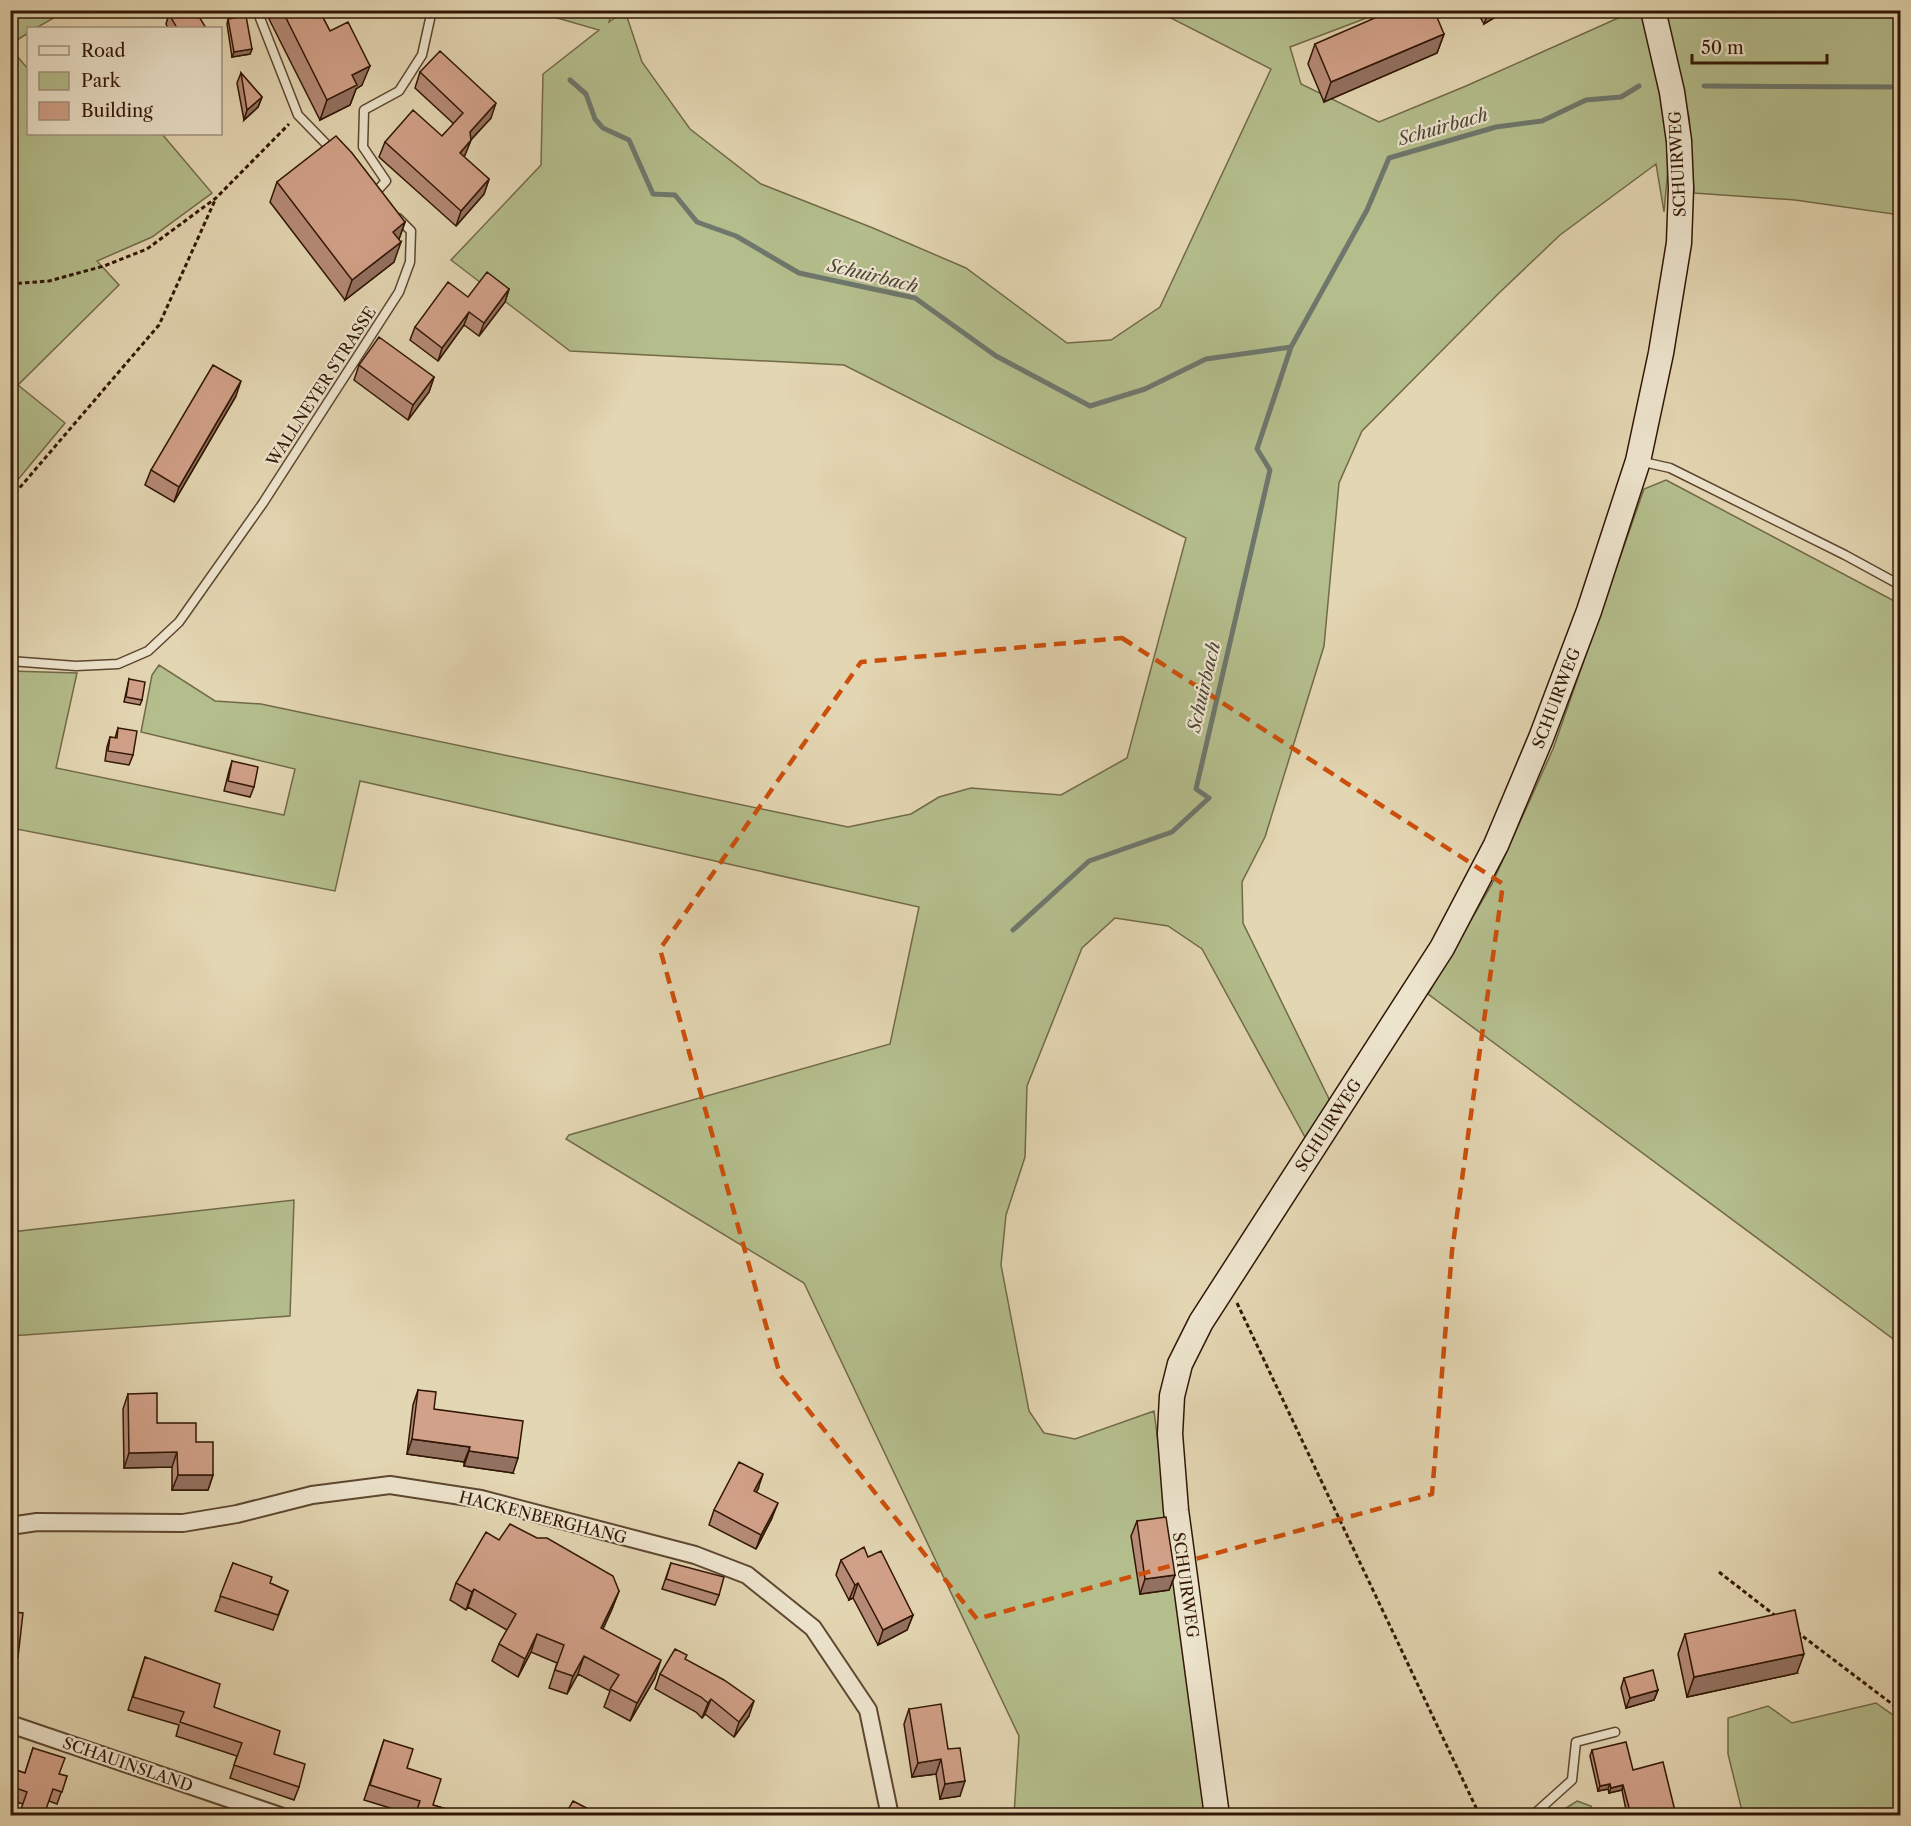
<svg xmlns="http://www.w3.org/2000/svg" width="1911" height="1826" viewBox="0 0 1911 1826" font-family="'Libre Caslon Text',serif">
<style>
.green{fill:#b4bd8c;stroke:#726a48;stroke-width:1.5}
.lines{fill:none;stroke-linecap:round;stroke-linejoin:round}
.stream{stroke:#6e776c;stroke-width:5}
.service-casing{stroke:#5e4630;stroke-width:11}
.minor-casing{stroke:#5e4630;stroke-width:20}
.secondary-casing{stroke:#311605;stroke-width:27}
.path{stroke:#311605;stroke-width:3;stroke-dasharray:4.5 3;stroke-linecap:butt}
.service{stroke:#ede4cd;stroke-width:8}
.minor{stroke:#ede4cd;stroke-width:16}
.secondary{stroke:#ede4cd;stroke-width:24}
.wall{fill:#b58a76;stroke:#311605;stroke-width:1.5}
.shaded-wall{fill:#937160;stroke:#311605;stroke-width:1.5}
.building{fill:#d2a189;stroke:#311605;stroke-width:1.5}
.marked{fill:none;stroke:#cd4f0b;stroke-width:4.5;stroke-dasharray:12 8;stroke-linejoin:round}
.labels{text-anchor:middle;stroke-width:4.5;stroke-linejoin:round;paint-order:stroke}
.street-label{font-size:16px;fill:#311605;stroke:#ede4cd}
.water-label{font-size:18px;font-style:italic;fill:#4f4739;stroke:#ede4cd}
</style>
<rect width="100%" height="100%" fill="#e3d6b2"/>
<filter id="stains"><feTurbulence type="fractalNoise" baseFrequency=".00333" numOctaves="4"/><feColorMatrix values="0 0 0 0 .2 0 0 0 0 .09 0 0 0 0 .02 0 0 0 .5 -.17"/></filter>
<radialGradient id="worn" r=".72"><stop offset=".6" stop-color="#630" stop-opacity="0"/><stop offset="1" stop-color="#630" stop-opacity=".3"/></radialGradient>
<path class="green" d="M11,10L57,11L59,15L36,28H28V33L11,44Z
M1162,10L1385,11L1290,47L1301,84L1379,122L1466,86L1625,15V11H1641L1657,70L1669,158L1664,212L1656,164L1560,235L1498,294L1362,431L1339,483L1324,646L1265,837L1242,882L1243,923L1330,1101L1306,1139L1202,949L1168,926L1115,918L1082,948L1027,1086L1025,1157L1006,1215L1001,1265L1029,1411L1044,1433L1075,1439L1154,1411L1205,1815H1014L1019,1736L804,1283L566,1139L569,1135L890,1044L919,907L360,781L335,891L11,828L10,671L77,673L56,768L284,815L295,769L141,732L152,675L159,665L215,701L261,704L848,827L911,814L939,797L971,788L1061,795L1127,758L1186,538L844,365L570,351L451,260L541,165L543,74L599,30L533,11H612L609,22L625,11L642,62L690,129L761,184L873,228L966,268L1067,343L1111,340L1160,307L1271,69L1159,12Z
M1664,11H1900V215L1795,200L1694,193L1689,117Z
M11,49L28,69V134H162L212,193L152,237L97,261L119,285L18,385L65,423L11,488Z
M1666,480L1900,604V1344L1428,994L1492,884L1553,749L1644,489Z
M294,1200L290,1316L11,1336V1232Z
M1876,1703L1900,1720V1815H1743L1728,1754V1718L1768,1706L1792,1723Z
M1577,1801L1591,1806L1594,1815H1555Z"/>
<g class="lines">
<path class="stream" d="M570,80L586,94L595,119L603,128L629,140L653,194L675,195L697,222L736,236L799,273L915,298L996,356L1090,406L1145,389L1206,359L1291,347
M1704,86L1900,87
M1013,930L1089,861L1172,832L1209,798L1196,789L1270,470L1257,449L1291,347L1367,210L1389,158L1496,127L1542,121L1586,100L1621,97L1639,86"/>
<defs>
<path id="service" d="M262,10L260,18L298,115L333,151
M375,193L386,181L363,147L364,110L399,91L422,55L432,10
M1639,461L1670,468L1845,555L1900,585
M10,661L76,666L118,664L148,651L179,622L263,503L399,292L410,262L411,231L398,218
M1532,1816L1572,1780L1576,1742L1615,1732"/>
<path id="minor" d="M10,1526L37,1522L183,1523L237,1514L312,1495L390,1485L481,1499L695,1555L747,1575L813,1628L868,1710L890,1816
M10,1724L280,1816"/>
<path id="secondary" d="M1217,1816L1176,1510L1170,1434L1172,1396L1180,1364L1201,1322L1442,948L1496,845L1541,738L1589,611L1638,461L1661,353L1679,243L1681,188L1679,141L1672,92L1653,10"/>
</defs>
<use href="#service" class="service-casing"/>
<use href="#minor" class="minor-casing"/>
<use href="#secondary" class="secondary-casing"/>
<path class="path" d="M10,284L49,281L104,266L147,249L216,198L289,124
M10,499L159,325L216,198
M1237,1303L1480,1816
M1719,1572L1777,1617
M1797,1632L1900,1710"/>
<use href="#service" class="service"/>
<use href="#minor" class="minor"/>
<use href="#secondary" class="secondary"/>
</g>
<path class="wall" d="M272,10H319L330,31L362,85L356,89L350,105L320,120L269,19Z
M1476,10H1507L1484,24Z
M169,14L206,28H168L166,24Z
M228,19L252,49L250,54L232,57L227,24Z
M1444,34L1437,53L1324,102L1308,64L1315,44Z
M420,72L491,118L471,140L464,157L489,179L484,194L456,226L379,157L385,142L442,136L454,124L415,88Z
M241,73L262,97L258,107L244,120L237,83Z
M277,182L405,222L399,239L394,262L345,300L270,202Z
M509,289L505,302L479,336L464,325L438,361L410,340L415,327L468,297Z
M359,365L434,377L429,392L408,420L354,380Z
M236,396L174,502L145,485L151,470Z
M129,679L142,700L140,705L124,702Z
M118,728L133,755L129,765L105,761L107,747L110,737L115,738Z
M232,761L254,787L250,797L224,791L229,771Z
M418,1390L434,1409L513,1473L464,1466V1462L407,1454L413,1405Z
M128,1394L157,1423L196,1442L213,1475L208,1490H172V1467L124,1468L123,1409Z
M758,1489L756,1492L772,1518L756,1549L709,1525L714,1510Z
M1137,1521L1175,1575L1169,1590L1140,1594L1131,1536Z
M499,1540L619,1591L612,1609L603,1629L655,1678L630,1721L604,1707L610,1691L578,1674L567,1694L549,1688L557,1663L531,1652L518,1677L492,1661L499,1644L507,1630L468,1607L466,1610L450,1600L456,1583Z
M868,1557L913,1615L907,1630L878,1645L853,1598L849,1600L836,1575L841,1560Z
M233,1563L270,1583L288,1591L273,1630L215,1611Z
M671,1563L719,1595L715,1605L662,1589Z
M1685,1634L1797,1673L1687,1697L1678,1654Z
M145,1657L214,1707L274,1754L299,1787L294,1800L230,1778L237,1756L176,1736L179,1725L128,1710Z
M685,1659L749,1716L734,1737L705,1714L702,1718L696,1712L655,1689L660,1674Z
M1624,1678L1658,1690L1654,1700L1626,1708L1621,1688Z
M909,1709L948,1749L960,1796L940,1799L936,1774L912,1777L904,1724Z
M384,1740L407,1768L433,1805L466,1815H413L364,1800Z
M33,1748L59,1774L67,1776L57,1804L49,1801L23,1804L10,1800V1768L25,1773Z
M1592,1750L1633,1770L1676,1815H1627L1622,1790L1609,1793L1608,1789L1598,1791L1590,1756Z"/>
<path class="shaded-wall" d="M1494,10H1507L1484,24L1488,14Z
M1444,34L1437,53L1324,102L1331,82Z
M252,49L250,54L232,57L234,52Z
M370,66L362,85L356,89L350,105L320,120L327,100L352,75Z
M262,97L258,107L244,120L247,110Z
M496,103L491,118L464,147L470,132Z
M471,140L465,155L454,168L460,153Z
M489,179L484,194L456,226L461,211Z
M405,222L398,242L393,232Z
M401,242L394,262L345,300L352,280Z
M509,289L505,302L479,336L484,323Z
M469,312L464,325L438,361L442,348Z
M434,377L429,392L408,420L413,405Z
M241,381L236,396L174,502L179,487Z
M412,1439L470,1447L464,1462L407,1454Z
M469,1451L518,1458L513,1473L464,1466Z
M177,1452L172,1467L124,1468L129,1453Z
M763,1474L758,1489L749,1506L754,1491Z
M178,1475H213L208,1490H172Z
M778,1503L772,1518L756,1549L761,1535Z
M1175,1575L1169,1590L1140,1594L1145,1579Z
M858,1583L853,1598L849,1600L855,1585Z
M474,1589L468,1607L466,1610L472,1592Z
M619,1591L612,1609L595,1646L601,1628Z
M913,1615L907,1630L878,1645L883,1630Z
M537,1634L531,1652L518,1677L525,1659Z
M1804,1654L1797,1673L1687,1697L1694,1677Z
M10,1656L18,1657L13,1671L10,1670Z
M584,1656L578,1674L567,1694L573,1676Z
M661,1660L655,1678L630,1721L637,1703Z
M1658,1690L1654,1700L1626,1708L1630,1698Z
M711,1699L705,1714L702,1718L708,1703Z
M754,1701L749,1716L734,1737L739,1722Z
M941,1759L936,1774L912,1777L918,1763Z
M965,1781L960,1796L940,1799L945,1784Z
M1610,1784L1608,1789L1598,1791L1600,1786Z
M1623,1785L1622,1790L1609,1793L1611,1788Z"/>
<path class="building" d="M175,10H195L206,28H177L169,14Z
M282,10H319L330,31L348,22L370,66L352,75L357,85L327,100Z
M1393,10H1434L1444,34L1331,82L1315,44Z
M1486,10H1494L1488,14Z
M246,16L252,49L234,52L228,19Z
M440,51L496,103L470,132L471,140L460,153L489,179L461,211L385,142L413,110L442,136L463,113L420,72Z
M241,73L262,97L247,110Z
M336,136L352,153L405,222L393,232L401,242L352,280L277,182Z
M487,272L509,289L484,323L469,312L442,348L415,327L448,282L468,297Z
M379,337L434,377L413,405L359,365Z
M213,365L241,381L179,487L151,470Z
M129,679L145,682L142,700L126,697Z
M118,728L137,731L133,755L108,751L110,737L117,738Z
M232,761L258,767L254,787L228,781Z
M418,1390L436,1392L434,1409L523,1421L518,1458L469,1451L470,1447L412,1439Z
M157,1393V1423H196V1442H213V1475H178L177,1452L129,1453L128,1394Z
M739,1462L763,1474L754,1491L778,1503L761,1535L714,1510Z
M1166,1517L1175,1575L1145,1579L1137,1521Z
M510,1524L537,1538H547L613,1576L619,1591L601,1628L661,1660L637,1703L610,1689L619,1675L584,1656L573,1676L555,1670L564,1645L537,1634L525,1659L499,1644L516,1614L474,1589L472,1592L456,1583L486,1532L499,1540Z
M864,1547L868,1557L881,1551L913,1615L883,1630L858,1583L855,1585L841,1560Z
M233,1563L272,1577L270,1583L288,1591L278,1615L220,1596Z
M671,1563L724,1577L719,1595L666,1579Z
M10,1595H14L13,1612L23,1613L18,1657L10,1656Z
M1795,1610L1804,1654L1694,1677L1685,1634Z
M675,1649L687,1655L685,1659L724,1680L754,1701L739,1722L711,1699L708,1703L701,1697L660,1674Z
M145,1657L220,1684L214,1707L280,1731L274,1754L305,1764L299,1787L234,1765L242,1743L180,1722L184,1712L133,1697Z
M1653,1670L1658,1690L1630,1698L1624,1678Z
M941,1704L948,1749L960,1748L965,1781L945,1784L941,1759L918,1763L909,1709Z
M384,1740L413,1749L407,1768L441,1779L433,1805L466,1815H415L420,1801L370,1785Z
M1626,1742L1633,1770L1663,1762L1676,1815H1631L1623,1785L1611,1788L1610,1784L1600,1786L1592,1750Z
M33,1748L65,1758L59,1774L67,1776L62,1792L53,1789L44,1815H19L27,1792L10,1786V1768L25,1773Z
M573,1801L600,1815H565Z"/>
<path class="marked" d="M1122,638L1503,884L1452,1251L1432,1494L977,1619L780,1375L660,949L861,662Z"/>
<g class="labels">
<g class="street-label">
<text transform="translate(1677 164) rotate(-93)" y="6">SCHUIRWEG</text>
<text transform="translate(321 386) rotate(-57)" y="6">WALLNEYER STRASSE</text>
<text transform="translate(1556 698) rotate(-69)" y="6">SCHUIRWEG</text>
<text transform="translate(1328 1125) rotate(-57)" y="6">SCHUIRWEG</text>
<text transform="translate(543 1517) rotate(14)" y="6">HACKENBERGHANG</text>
<text transform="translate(1186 1585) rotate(82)" y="6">SCHUIRWEG</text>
<text transform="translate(128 1764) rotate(19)" y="6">SCHAUINSLAND</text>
</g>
<g class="water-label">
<text transform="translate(1443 127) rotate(-16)" y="6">Schuirbach</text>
<text transform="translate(873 276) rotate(14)" y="6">Schuirbach</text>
<text transform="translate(1204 687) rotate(-77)" y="6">Schuirbach</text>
</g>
</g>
<rect width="1911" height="1826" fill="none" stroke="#e3d6b2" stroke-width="36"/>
<rect x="12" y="12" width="1887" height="1802" fill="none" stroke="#311605" stroke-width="3"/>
<rect x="18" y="18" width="1875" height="1790" fill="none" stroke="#311605" stroke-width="1.5"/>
<rect x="27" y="27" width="195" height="108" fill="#ede4cd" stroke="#a2927d" stroke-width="1.5"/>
<rect x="39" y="46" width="30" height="9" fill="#ede4cd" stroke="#a2927d" stroke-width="1.5"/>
<text x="81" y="57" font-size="18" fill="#311605">Road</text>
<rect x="39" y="72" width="30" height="18" fill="#b4bd8c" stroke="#a2927d" stroke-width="1.5"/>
<text x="81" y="87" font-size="18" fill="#311605">Park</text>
<rect x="39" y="102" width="30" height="18" fill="#d2a189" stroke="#a2927d" stroke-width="1.5"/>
<text x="81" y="117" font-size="18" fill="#311605">Building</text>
<path d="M1692 54v9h135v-9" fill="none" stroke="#311605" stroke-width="3"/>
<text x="1701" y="54" font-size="18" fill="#311605" stroke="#ede4cd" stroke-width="4.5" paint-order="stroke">50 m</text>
<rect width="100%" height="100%" filter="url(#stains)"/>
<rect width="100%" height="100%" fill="url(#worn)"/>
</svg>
